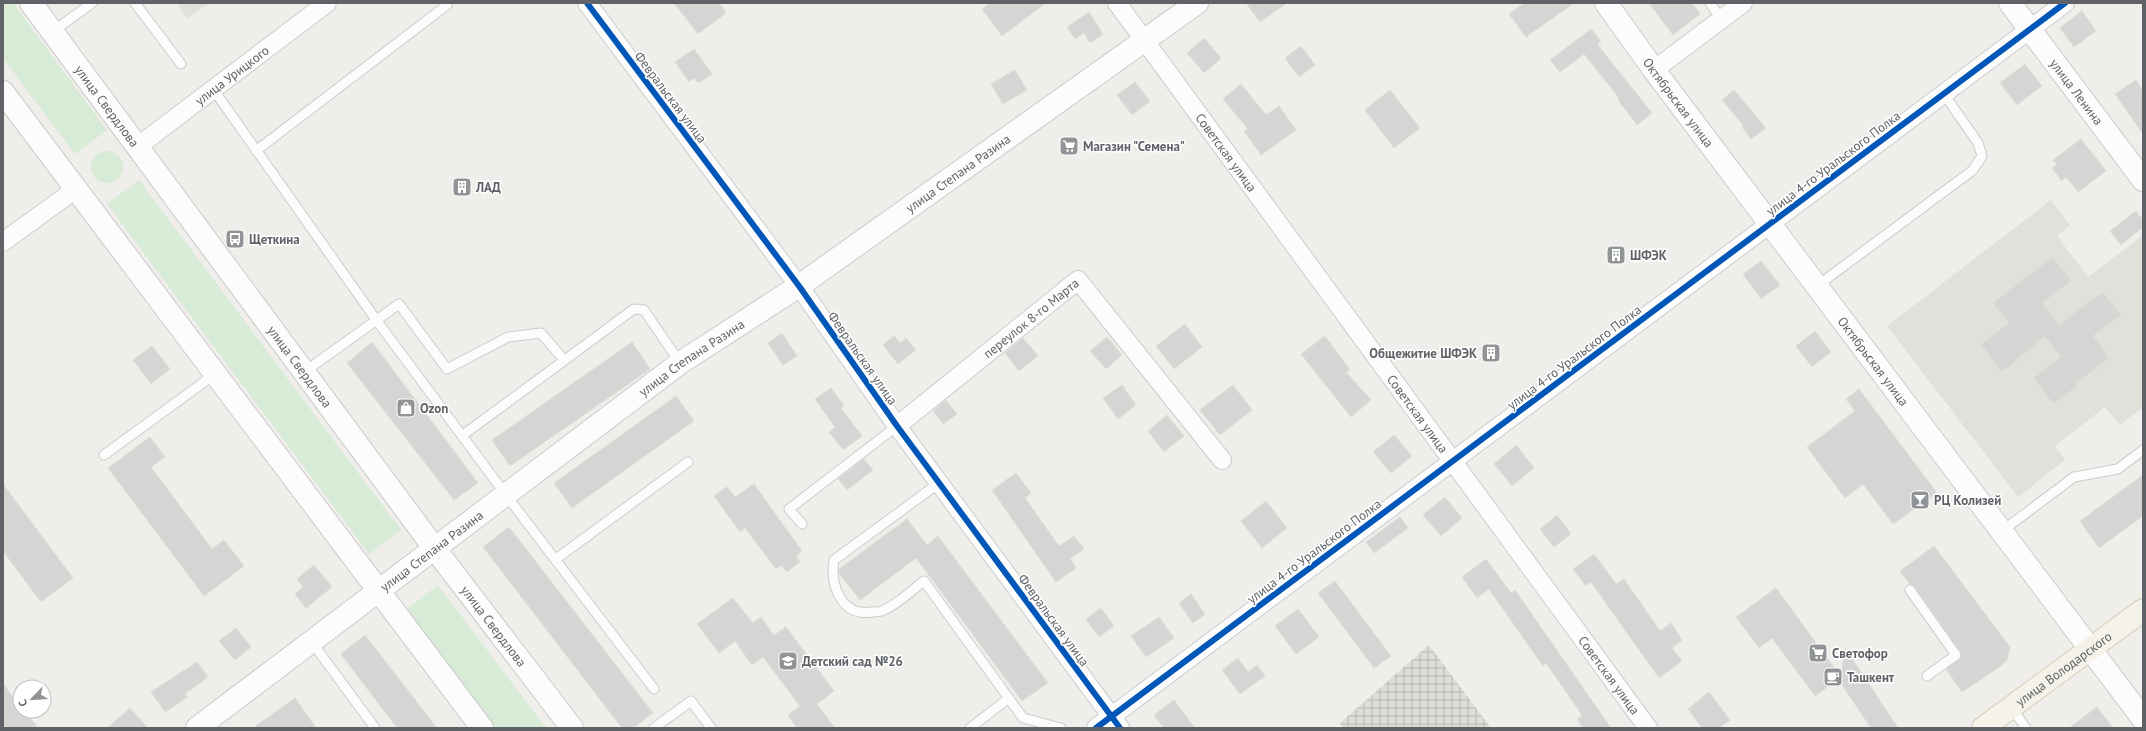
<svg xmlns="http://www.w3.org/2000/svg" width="2146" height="731" viewBox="0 0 2146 731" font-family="'PT Sans',sans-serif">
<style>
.industrial{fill:url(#industrial-grid)}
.education{fill:#e2e0da}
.green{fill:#d8ebd6}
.building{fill:#d6d5d3;stroke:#deddd9}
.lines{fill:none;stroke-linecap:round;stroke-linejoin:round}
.service-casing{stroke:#cbcccc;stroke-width:11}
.minor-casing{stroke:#cbcccc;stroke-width:20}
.tertiary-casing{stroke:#cbcccc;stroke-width:24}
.secondary-casing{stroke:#cacacb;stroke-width:24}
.primary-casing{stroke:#d7ceb8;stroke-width:24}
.service{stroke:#fdfcfc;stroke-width:9}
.minor{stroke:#fdfcfc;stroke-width:18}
.tertiary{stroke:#fdfcfc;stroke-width:22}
.secondary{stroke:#fdfcfc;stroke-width:22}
.primary{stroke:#f4f2e9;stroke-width:22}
.cycleway-casing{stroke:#fff;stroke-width:8}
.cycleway{stroke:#0057b8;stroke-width:6}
.labels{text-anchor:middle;stroke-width:3;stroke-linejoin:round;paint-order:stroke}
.street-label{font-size:13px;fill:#5f6368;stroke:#fff}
.poi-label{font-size:13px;font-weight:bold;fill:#5f6368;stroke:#fff;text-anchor:start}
</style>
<defs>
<pattern id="industrial-grid" width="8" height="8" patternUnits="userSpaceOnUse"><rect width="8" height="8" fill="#dfddda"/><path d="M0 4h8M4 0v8" fill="none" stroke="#b8b7b5"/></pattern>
</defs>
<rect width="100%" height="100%" fill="#efeeea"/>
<path class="industrial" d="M1429,645L1491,728H1343L1340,723Z"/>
<path class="education" d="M177,3H209L187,19Z
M2051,200L2070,225L2057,236L2088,277L2143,235V407L2120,425L2105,407L2055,446L2065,460L2018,497L1887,326Z"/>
<path class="green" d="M3,3H13L107,130L75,154L3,58Z
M91 167a16 16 0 1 1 32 0a16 16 0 1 1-32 0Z
M139,180L401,530L369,554L107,204Z
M438,585L546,728H493L404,611Z"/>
<path class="building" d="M674,3H719L726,13L698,34Z
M990,3H1046L1002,36L982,9Z
M1246,3H1287L1260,22Z
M1525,3H1574L1526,37L1509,14Z
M1649,3H1692L1700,14L1673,35Z
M2082,11L2096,31L2074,47L2060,28Z
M1089,12L1103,34L1090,43L1084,33L1075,39L1067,27Z
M1591,29L1601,41L1597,44L1652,113L1637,125L1618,100L1619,98L1584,54L1560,72L1550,60Z
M1204,38L1221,58L1204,73L1187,53Z
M1301,46L1315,65L1299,77L1285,58Z
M694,49L712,74L698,83L694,78L689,82L675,62Z
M2025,64L2042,86L2017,105L2000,83Z
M1015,70L1027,90L1003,104L991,84Z
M2136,80L2143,91V134L2115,94Z
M1135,82L1150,101L1132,115L1117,95Z
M1241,84L1266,115L1279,106L1296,130L1261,155L1244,131L1248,129L1223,99Z
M1390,90L1420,128L1394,148L1365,110Z
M1734,90L1766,128L1751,139L1742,127L1744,126L1722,100Z
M2081,139L2106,171L2078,192L2066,177L2062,181L2052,168L2057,165L2053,160Z
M2136,211L2143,220V227L2121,245L2110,231Z
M2053,257L2071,281L2042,303L2059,325L2103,292L2121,315L2093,336L2109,358L2075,384L2077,386L2053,404L2034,378L2061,357L2045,336L2002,372L1981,344L2009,323L1993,303Z
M1761,261L1780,285L1761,299L1743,274Z
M1185,324L1202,347L1174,369L1156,346Z
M1815,331L1831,352L1812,367L1796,346Z
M782,333L797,356L783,365L768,343Z
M894,336L900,343L906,338L916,350L898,364L883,345Z
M1325,336L1350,370L1346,372L1371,400L1351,417L1301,354Z
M1107,337L1122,355L1106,369L1090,351Z
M1023,338L1038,356L1019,371L1005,353Z
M372,342L478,483L454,500L347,363Z
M632,342L650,369L510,466L492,440Z
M152,346L170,369L151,384L133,360Z
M1122,385L1136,405L1118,419L1103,398Z
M1233,385L1252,410L1220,435L1200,410Z
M831,388L844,406L841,408L862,436L843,450L829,432L835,427L815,399Z
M1859,389L1937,493L1893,524L1863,484L1845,498L1807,447L1855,411L1846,399Z
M676,396L694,421L572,508L554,483Z
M946,400L957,414L943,424L933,411Z
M1167,415L1184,436L1164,452L1148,431Z
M1394,435L1412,456L1391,473L1373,452Z
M150,437L165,457L151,467L212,549L224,540L244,566L204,596L108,468Z
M1516,445L1534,468L1512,486L1494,464Z
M864,459L873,470L847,490L838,479Z
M1016,473L1031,493L1025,498L1059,546L1074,536L1084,549L1070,559L1076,568L1056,582L992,490Z
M2143,475V516L2099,548L2080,521Z
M3,484L73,578L41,602L3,551Z
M754,484L802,551L796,556L800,562L787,572L781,565L776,569L745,528L740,532L714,496L727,487L735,497Z
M1445,497L1462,518L1441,536L1423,515Z
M1266,501L1287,528L1262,548L1241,521Z
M1557,515L1571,534L1554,547L1540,529Z
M1400,517L1408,528L1374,553L1366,542Z
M907,519L927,545L938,536L1048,683L1022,701L916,558L860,600L839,573V569Z
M509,527L653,713L633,728H622L483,547Z
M1934,546L2010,647L2007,660L2001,666L1962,692L1946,669L1962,657L1961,652L1915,587L1910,584L1900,571Z
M1594,554L1616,584L1624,579L1660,631L1671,623L1682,640L1672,648L1682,661L1659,678L1591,582L1586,586L1573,569Z
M1486,559L1511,593L1515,590L1611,728H1583L1577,719L1582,715L1546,663L1543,666L1489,589L1477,598L1462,577Z
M314,565L332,587L306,608L295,594L303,587L297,579Z
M1335,581L1391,656L1374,668L1318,593Z
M1776,588L1841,677L1815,696L1772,638L1759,648L1736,617Z
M1191,594L1205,614L1193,623L1179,603Z
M733,598L753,623L761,617L774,635L786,627L834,691L817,704L835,728H797L788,715L800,706L763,657L752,665L735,641L719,653L697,624Z
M1101,608L1114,626L1099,637L1086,619Z
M1298,609L1319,637L1296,654L1275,626Z
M1159,617L1174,638L1146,657L1131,636Z
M236,628L251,647L235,660L219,641Z
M365,635L437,728H397L341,654Z
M1845,648L1898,728H1871L1840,682Z
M1238,658L1248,672L1257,665L1265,676L1240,694L1222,670Z
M197,662L208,677L185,694L188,697L165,712L151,692Z
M3,683L20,708V711H25L38,728H3Z
M1709,692L1730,720L1719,728H1702L1688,709Z
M295,698L316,728H253Z
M1174,700L1195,728H1164L1154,715Z
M2097,707L2113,728H2069Z
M130,708L148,728H107Z"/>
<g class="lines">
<defs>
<path id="service" d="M135,3L181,64
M1710,3L1721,19
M52,32L92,3
M213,89L377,321L506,495L654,689
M257,150L447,5
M1817,286L1973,170L1982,156L1978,143L1944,94
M304,372L399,304L447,369L508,337L541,333L564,360
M463,435L634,309L644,310L680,363
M104,455L215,374
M939,483L834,560C830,585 841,617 872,612C876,612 881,612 884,610C898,604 912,590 924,581L1023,718L1061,728
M802,524L789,509L897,426
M2002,531L2074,477L2118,469L2143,450
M556,559L688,462
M1910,590L1956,655L1927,676
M311,641L375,728
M2011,707L2026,728
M654,728L691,701L711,728
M970,728L1009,698"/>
<g id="minor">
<path d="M587,3L799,286L897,426L1120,728"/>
<path id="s1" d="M1117,3L1648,728"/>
<path d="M1654,70L1743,3"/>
<path id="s2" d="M137,147L327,3"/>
<path d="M3,242L76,189"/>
<path id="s3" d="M897,426L1078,280L1222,460"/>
<path d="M1096,728L2065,3"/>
</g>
<g id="tertiary">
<path id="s4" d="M1606,3L1654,70L2143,719"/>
<path id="s5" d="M2010,3L2143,180"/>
</g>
<g id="secondary">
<path id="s6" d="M31,3L435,549L572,728"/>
<path d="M3,92L482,728"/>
<path id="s7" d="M197,728L680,363L799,286L1197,3"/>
</g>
<g id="primary">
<path id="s8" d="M1983,728L2143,610"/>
</g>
</defs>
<use href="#service" class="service-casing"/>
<use href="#minor" class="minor-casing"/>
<use href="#tertiary" class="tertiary-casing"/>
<use href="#secondary" class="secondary-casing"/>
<use href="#primary" class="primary-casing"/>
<use href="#service" class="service"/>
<use href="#minor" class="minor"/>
<use href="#tertiary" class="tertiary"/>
<use href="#secondary" class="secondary"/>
<use href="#primary" class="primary"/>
<defs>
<path id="cycleway" d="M587,3L799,286L897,426L1120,728
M1096,728L2065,3"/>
</defs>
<use href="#cycleway" class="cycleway-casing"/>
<use href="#cycleway" class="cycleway"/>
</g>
<defs>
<symbol id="supermarket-square" viewBox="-11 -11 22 22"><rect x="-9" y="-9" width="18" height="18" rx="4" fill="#919496" stroke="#fff"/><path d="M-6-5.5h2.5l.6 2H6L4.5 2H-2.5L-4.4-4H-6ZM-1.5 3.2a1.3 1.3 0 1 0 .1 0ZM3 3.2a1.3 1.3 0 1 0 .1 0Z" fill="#fff"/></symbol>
<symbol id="building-square" viewBox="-11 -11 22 22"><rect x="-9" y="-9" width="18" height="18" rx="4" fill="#919496" stroke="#fff"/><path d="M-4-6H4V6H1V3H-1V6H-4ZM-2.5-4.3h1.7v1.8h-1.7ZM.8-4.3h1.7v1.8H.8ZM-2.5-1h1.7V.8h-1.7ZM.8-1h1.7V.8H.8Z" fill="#fff"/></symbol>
<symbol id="bus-square" viewBox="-11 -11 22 22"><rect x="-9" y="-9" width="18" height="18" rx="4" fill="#919496" stroke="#fff"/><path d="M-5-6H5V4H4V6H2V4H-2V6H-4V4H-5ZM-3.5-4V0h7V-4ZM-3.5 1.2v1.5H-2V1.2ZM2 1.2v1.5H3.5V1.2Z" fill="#fff"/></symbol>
<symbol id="shop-square" viewBox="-11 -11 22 22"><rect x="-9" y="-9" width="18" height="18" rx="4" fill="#919496" stroke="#fff"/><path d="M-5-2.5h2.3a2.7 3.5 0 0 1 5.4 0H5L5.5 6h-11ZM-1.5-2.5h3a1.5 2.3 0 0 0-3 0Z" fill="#fff"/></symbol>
<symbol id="bar-square" viewBox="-11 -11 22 22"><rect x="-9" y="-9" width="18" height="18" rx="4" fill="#919496" stroke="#fff"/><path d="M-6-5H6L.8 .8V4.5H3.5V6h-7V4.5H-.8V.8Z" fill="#fff"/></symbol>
<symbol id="school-square" viewBox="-11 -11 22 22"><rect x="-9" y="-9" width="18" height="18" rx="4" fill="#919496" stroke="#fff"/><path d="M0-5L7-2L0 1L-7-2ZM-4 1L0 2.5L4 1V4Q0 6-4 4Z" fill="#fff"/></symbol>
<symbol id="cafe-square" viewBox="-11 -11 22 22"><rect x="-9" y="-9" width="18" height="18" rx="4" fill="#919496" stroke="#fff"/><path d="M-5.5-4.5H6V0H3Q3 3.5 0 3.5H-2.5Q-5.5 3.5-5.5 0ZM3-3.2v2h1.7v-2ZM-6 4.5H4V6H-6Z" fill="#fff"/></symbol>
</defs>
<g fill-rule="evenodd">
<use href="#supermarket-square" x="1058" y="135" width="22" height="22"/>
<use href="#building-square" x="451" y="176" width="22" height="22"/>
<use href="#bus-square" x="224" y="228" width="22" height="22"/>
<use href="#building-square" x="1605" y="244" width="22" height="22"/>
<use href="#building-square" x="1480" y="342" width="22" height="22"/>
<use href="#shop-square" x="395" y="397" width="22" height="22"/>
<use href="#bar-square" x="1909" y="489" width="22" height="22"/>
<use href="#supermarket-square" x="1807" y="642" width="22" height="22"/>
<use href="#school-square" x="777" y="650" width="22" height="22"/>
<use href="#cafe-square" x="1822" y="666" width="22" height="22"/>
</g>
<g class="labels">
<g class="street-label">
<text dy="5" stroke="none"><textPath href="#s2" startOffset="119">улица Урицкого</textPath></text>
<text dy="5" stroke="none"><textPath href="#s5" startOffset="111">улица Ленина</textPath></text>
<text transform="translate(671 97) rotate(53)" y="5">Февральская улица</text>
<text dy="5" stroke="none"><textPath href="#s4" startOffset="123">Октябрьская улица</textPath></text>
<text dy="5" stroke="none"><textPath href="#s6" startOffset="128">улица Свердлова</textPath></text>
<text dy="5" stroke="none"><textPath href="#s1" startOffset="185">Советская улица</textPath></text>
<text transform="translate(1833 163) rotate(-37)" y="5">улица 4-го Уральского Полка</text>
<text dy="5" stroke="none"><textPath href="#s7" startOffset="942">улица Степана Разина</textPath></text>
<text dy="5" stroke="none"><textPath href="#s3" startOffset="172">переулок 8-го Марта</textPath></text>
<text transform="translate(1574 357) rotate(-37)" y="5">улица 4-го Уральского Полка</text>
<text dy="5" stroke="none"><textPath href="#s7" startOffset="618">улица Степана Разина</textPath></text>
<text transform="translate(863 358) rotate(55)" y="5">Февральская улица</text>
<text dy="5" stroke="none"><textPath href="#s4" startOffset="447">Октябрьская улица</textPath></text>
<text dy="5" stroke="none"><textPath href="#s6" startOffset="452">улица Свердлова</textPath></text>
<text dy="5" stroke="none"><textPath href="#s1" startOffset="509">Советская улица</textPath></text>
<text dy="5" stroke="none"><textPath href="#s7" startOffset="294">улица Степана Разина</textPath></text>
<text transform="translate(1314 551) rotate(-37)" y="5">улица 4-го Уральского Полка</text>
<text transform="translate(1054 620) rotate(54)" y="5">Февральская улица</text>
<text dy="5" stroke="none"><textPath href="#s6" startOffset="776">улица Свердлова</textPath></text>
<text dy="5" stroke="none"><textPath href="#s8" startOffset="100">улица Володарского</textPath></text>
<text dy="5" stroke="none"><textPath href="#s1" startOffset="833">Советская улица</textPath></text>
</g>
<g class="poi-label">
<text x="1083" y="151">Магазин "Семена"</text>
<text x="476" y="192">ЛАД</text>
<text x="249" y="244">Щеткина</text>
<text x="1630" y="260">ШФЭК</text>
<text x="1477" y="358" text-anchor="end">Общежитие ШФЭК</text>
<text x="420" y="413">Ozon</text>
<text x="1934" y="505">РЦ Колизей</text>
<text x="1832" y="658">Светофор</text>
<text x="802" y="666">Детский сад №26</text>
<text x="1847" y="682">Ташкент</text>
</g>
</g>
<rect width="2146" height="731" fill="none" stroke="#5f6368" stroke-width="8"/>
<g transform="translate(32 699) rotate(245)"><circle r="19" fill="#ffffff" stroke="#bfc1c3"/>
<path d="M0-3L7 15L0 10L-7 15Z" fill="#919496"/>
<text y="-6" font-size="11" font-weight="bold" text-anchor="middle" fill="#5f6368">С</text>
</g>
</svg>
